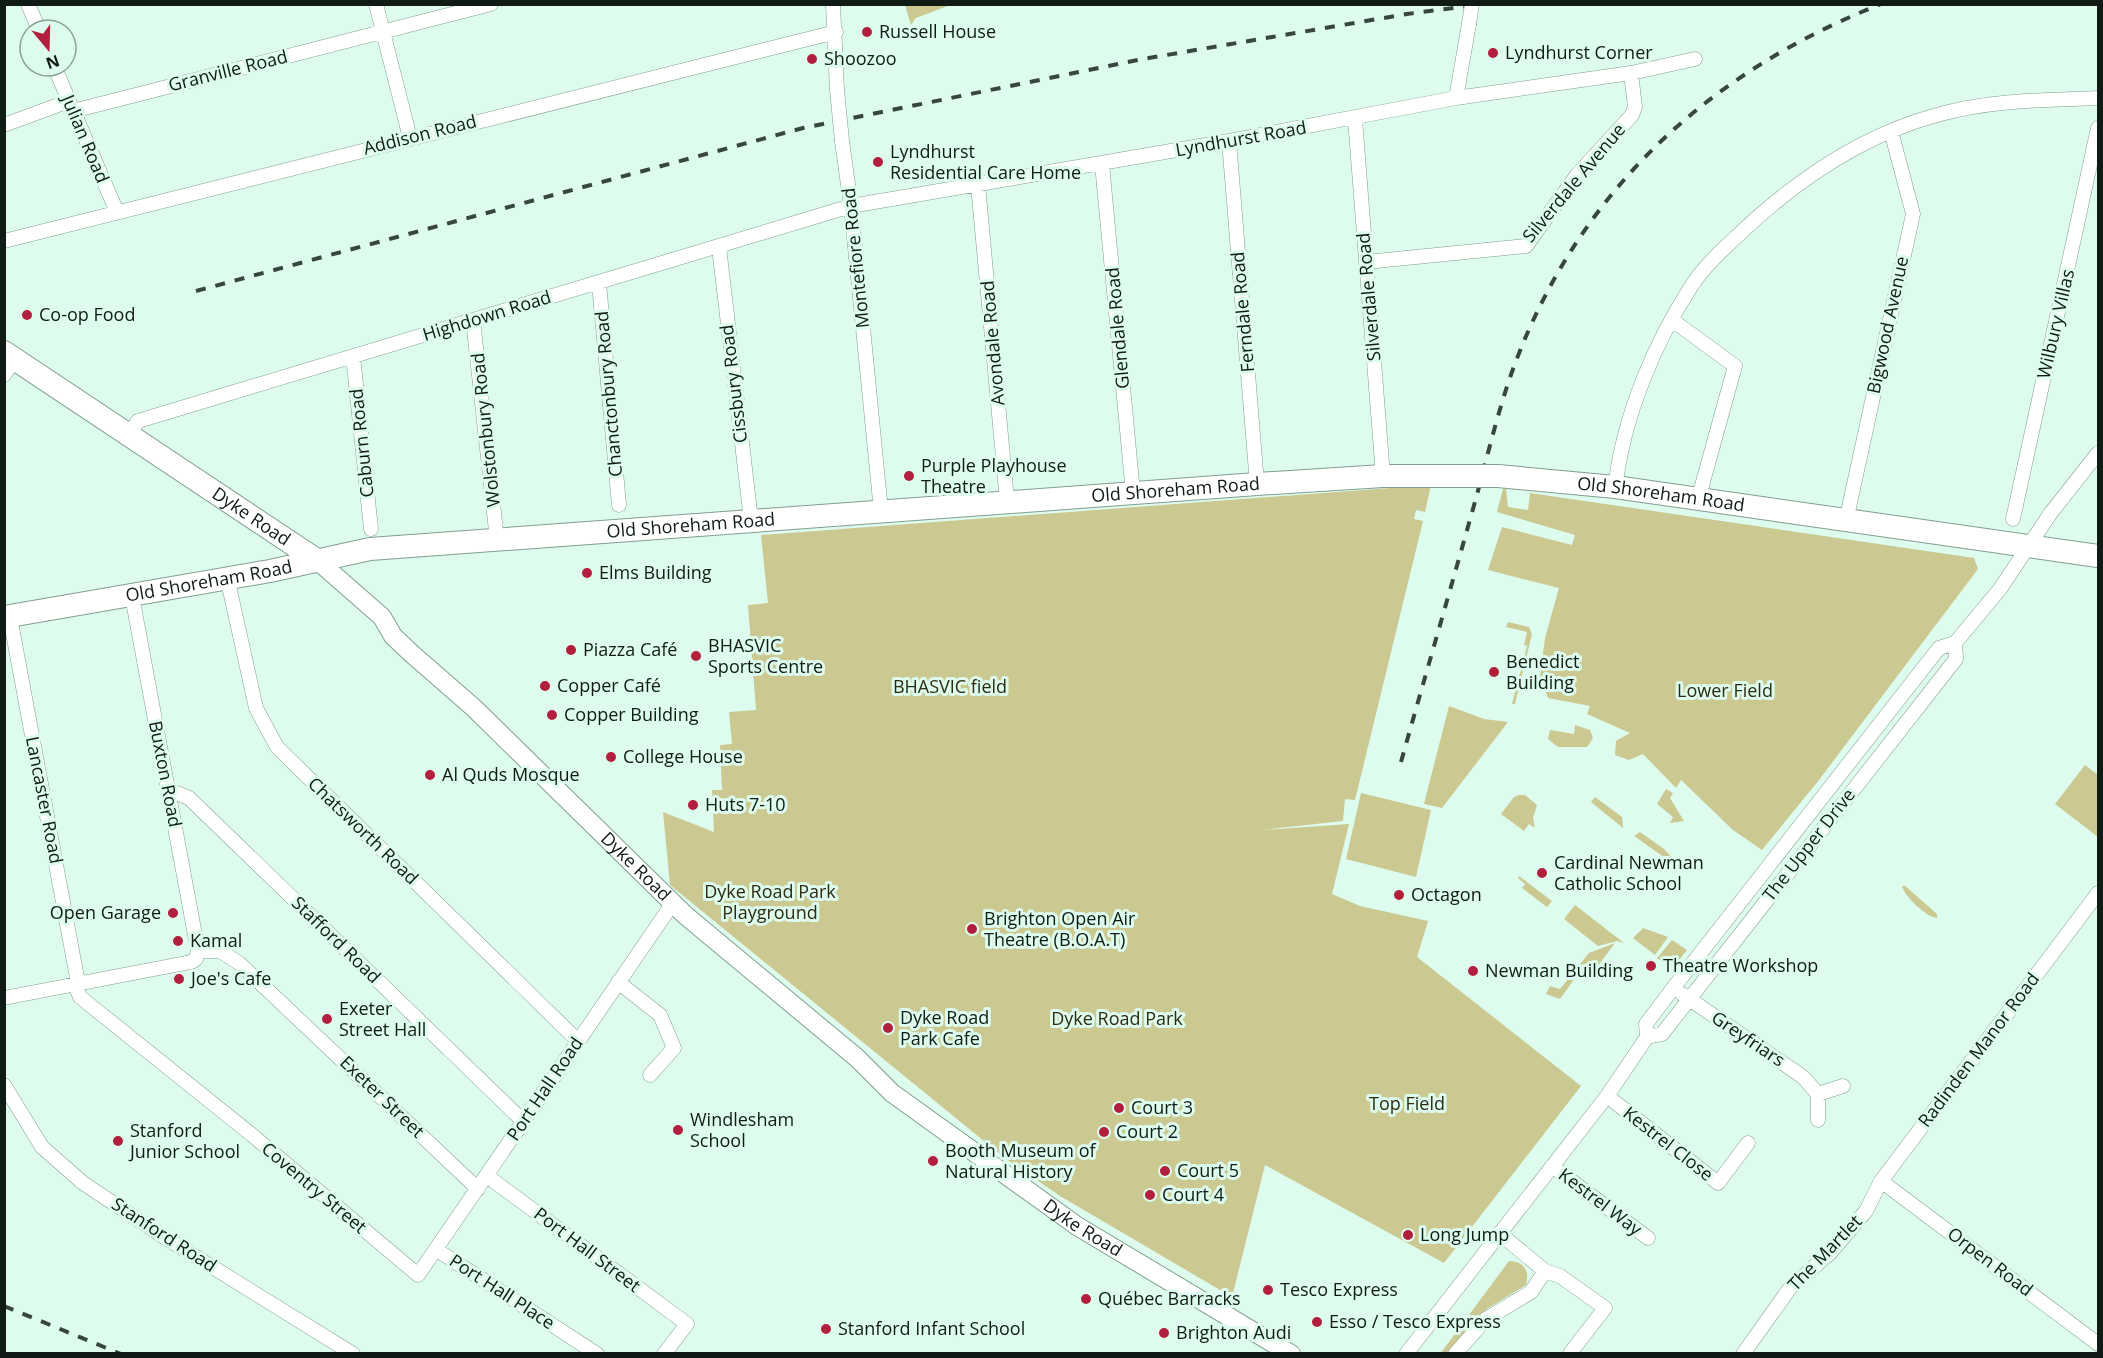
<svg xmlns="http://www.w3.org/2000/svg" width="2103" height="1358" viewBox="0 0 2103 1358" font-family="'Open Sans',sans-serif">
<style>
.green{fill:#cbc892}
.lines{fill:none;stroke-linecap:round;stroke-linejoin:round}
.minor-casing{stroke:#819e8f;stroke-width:15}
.tertiary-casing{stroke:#819e8f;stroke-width:20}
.primary-casing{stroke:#819e8f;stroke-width:24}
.minor{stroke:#fff;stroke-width:14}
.tertiary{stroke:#fff;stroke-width:18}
.primary{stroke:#fff;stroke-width:22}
.rail{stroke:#37463e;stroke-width:4;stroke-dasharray:10 10;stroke-linecap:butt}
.minor-bridge-casing{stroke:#819e8f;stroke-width:15;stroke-linecap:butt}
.primary-bridge-casing{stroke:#819e8f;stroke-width:24;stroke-linecap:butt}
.minor-bridge{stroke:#fff;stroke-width:14}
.primary-bridge{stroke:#fff;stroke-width:22}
.poi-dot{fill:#b21f3d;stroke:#ddfced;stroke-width:2}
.labels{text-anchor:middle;stroke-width:6;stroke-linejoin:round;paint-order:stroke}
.poi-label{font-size:18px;fill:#101b15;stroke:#ddfced;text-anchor:start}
.street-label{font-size:18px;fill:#101b15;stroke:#ddfced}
.park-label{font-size:18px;fill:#2e2b10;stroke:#ddfced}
</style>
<rect width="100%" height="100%" fill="#ddfced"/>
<path class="green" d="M905,5V4L950,5L916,18L911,25Z
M1431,485L1425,512L1416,510L1414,519L1423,521L1355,800L1345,799L1343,821L1261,830L1349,824L1332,894L1360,906L1428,921L1417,957L1581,1086L1444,1263L1265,1165L1232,1297L1060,1196L1006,1159L670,885L663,812L714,832L712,790H722L720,745L732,744L729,712L756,710L748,605L768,603L761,535Z
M1503,489H1506L1508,507L1528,510L1530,493L1974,558L1978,569L1819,780L1762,850L1733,830L1681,780L1676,788L1643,754L1629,760L1615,755L1616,741L1630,733L1587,714L1590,706L1548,698L1540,677L1545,638L1559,588L1488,570L1502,527L1572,545L1575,535L1497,512Z
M1508,622L1529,627L1532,634L1515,704H1512L1527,646L1524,645L1527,632L1506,627Z
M1449,706L1484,719L1508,722L1442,808L1424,804Z
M1575,725L1590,730L1593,738L1587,747H1558L1548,739L1550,730L1574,734Z
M2085,765L2098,775V837L2055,804Z
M1666,789L1673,793L1670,798L1684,821L1670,823L1673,817L1657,804Z
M1361,793L1431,810L1416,877L1346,859Z
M1519,795H1525L1537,805L1533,818L1535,828L1529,824L1524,831L1501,814L1514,797Z
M1595,797L1622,817L1623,828L1591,802Z
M1640,832L1664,849L1674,860L1671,862L1634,836Z
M1519,876L1552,901L1547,907L1522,888L1525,884L1518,878Z
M1902,886H1905L1937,914V918C1926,917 1905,897 1902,886Z
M1575,905L1624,943L1617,941L1598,946L1564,919Z
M1643,928L1668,937L1655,955L1633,938Z
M1672,940L1687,950L1672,969L1657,958Z
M1615,943L1594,971L1583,967L1560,999L1546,994L1550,986L1560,989L1589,953Z
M1509,1261C1524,1261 1530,1271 1526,1285L1488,1308L1473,1321L1448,1353L1440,1354Z"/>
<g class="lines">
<defs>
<path id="minor" d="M28,4L39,30
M376,4L410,138
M833,4L837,90
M54,66L117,212
M1456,98L1469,24
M73,111L491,4
M1355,119L1383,476
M4,125L69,101
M842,141L851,206L881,511
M1229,141L1257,484
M1102,164L1133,493
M978,185L1007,501
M4,241L836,32
M719,247L751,520
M1366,262L1526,246L1577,175L1632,115L1635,107L1631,73
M599,283L619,505
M473,320L497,540
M1672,320L1735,366L1698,500
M353,356L371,529
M4,375L15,359
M129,434L138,421L851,206L1229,141L1456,98L1631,73L1695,59
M1615,487C1624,415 1654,343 1694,282C1705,266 1720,252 1734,239C1791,184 1859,136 1937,115C1989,100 2044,100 2098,98
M2013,519L2098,128
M1846,521L1913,214L1891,131
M227,577L256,708L277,747L577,1040
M132,596L198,951
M10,617L78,983
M170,795L177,793L189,798L523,1121
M198,951H220L239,963L478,1189
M618,982L660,1015L674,1048L650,1075
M75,984L80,997L252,1135L418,1275L673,903
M1682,994L1803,1077L1818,1094V1120
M4,998L191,962L196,959L198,951
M1647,1037L1662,1034L1956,659L1955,643
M4,1085L42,1147L83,1183L164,1237L353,1354
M1818,1094L1843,1086
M1607,1096L1718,1183L1748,1143
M1552,1166L1648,1238
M487,1176L687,1324L664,1354
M1881,1181L2098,1344
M1499,1233L1545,1271L1560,1276L1605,1308L1571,1352
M437,1250L597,1354
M1406,1354L1607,1096L1647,1037L1646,1024L1674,987L1939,648L1955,643L2000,589L2050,514L2098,453
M1455,1354L1486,1319L1531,1292L1545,1271
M1743,1354L1790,1288L1830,1253L1866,1211L1881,1181L2098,893"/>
<g id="tertiary">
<path id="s1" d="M318,561L382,617L393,636L412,654L474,708L685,915L857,1058L892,1093L1077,1226L1291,1354"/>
</g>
<g id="primary">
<path id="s2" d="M4,352L318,561"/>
<path id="s3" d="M1498,476L1615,487L2098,556"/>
<path id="s4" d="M4,617L270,571L370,549L1257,484L1383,476H1464"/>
</g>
</defs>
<use href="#minor" class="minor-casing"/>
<use href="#tertiary" class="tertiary-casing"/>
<use href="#primary" class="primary-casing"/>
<use href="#minor" class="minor"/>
<use href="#tertiary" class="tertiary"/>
<use href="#primary" class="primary"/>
<path class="rail" d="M196,291L803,128L1143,59L1407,14L1484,4
M1401,762C1424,680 1448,598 1471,516C1486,464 1497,411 1516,361C1582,188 1711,71 1881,4
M4,1306L121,1354"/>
<defs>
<path id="minor-bridge" d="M1469,24L1472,4
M837,90L842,141"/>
<path id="primary-bridge" d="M1464,476H1498"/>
</defs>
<use href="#minor-bridge" class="minor-bridge-casing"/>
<use href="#primary-bridge" class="primary-bridge-casing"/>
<use href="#minor-bridge" class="minor-bridge"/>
<use href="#primary-bridge" class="primary-bridge"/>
</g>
<g class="poi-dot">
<circle cx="867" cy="32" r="6"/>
<circle cx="1493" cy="53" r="6"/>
<circle cx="812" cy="59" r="6"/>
<circle cx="878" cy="162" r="6"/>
<circle cx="27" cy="315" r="6"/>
<circle cx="909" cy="476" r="6"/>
<circle cx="587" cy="573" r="6"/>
<circle cx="571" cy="650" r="6"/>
<circle cx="696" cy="656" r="6"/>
<circle cx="1494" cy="672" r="6"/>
<circle cx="545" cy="686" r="6"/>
<circle cx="552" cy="715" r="6"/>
<circle cx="611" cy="757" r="6"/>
<circle cx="430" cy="775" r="6"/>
<circle cx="693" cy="805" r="6"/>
<circle cx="1542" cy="873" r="6"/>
<circle cx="1399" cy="895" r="6"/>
<circle cx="173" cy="913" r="6"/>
<circle cx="972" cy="929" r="6"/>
<circle cx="178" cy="941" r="6"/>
<circle cx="1651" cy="966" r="6"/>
<circle cx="1473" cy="971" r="6"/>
<circle cx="179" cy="979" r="6"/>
<circle cx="327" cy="1019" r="6"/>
<circle cx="888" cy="1028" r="6"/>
<circle cx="1119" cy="1108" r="6"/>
<circle cx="678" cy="1130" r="6"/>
<circle cx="1104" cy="1132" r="6"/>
<circle cx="118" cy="1141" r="6"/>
<circle cx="933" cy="1161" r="6"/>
<circle cx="1165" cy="1171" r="6"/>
<circle cx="1150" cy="1195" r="6"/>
<circle cx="1408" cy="1235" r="6"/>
<circle cx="1268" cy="1290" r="6"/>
<circle cx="1086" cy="1299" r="6"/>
<circle cx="1317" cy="1322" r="6"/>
<circle cx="826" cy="1329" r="6"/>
<circle cx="1164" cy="1333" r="6"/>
</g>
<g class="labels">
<g class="poi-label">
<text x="879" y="38">Russell House</text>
<text x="1505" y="59">Lyndhurst Corner</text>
<text x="824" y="65">Shoozoo</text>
<text x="890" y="158">Lyndhurst<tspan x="890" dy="21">Residential Care Home</tspan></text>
<text x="39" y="321">Co-op Food</text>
<text x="921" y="472">Purple Playhouse<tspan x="921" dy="21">Theatre</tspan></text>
<text x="599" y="579">Elms Building</text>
<text x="708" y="652">BHASVIC<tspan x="708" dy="21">Sports Centre</tspan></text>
<text x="583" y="656">Piazza Café</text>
<text x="1506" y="668">Benedict<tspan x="1506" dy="21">Building</tspan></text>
<text x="557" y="692">Copper Café</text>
<text x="564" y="721">Copper Building</text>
<text x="623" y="763">College House</text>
<text x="442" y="781">Al Quds Mosque</text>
<text x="705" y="811">Huts 7-10</text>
<text x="1554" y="869">Cardinal Newman<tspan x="1554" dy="21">Catholic School</tspan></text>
<text x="1411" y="901">Octagon</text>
<text x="161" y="919" text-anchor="end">Open Garage</text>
<text x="984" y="925">Brighton Open Air<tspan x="984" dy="21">Theatre (B.O.A.T)</tspan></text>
<text x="190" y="947">Kamal</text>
<text x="1663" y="972">Theatre Workshop</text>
<text x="1485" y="977">Newman Building</text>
<text x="191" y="985">Joe's Cafe</text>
<text x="339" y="1015">Exeter<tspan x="339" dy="21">Street Hall</tspan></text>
<text x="900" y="1024">Dyke Road<tspan x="900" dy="21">Park Cafe</tspan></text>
<text x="1131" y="1114">Court 3</text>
<text x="690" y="1126">Windlesham<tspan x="690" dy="21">School</tspan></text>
<text x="130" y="1137">Stanford<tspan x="130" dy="21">Junior School</tspan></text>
<text x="1116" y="1138">Court 2</text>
<text x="945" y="1157">Booth Museum of<tspan x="945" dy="21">Natural History</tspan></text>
<text x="1177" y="1177">Court 5</text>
<text x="1162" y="1201">Court 4</text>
<text x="1420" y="1241">Long Jump</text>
<text x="1280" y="1296">Tesco Express</text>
<text x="1098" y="1305">Québec Barracks</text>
<text x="1329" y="1328">Esso / Tesco Express</text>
<text x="838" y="1335">Stanford Infant School</text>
<text x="1176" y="1339">Brighton Audi</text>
</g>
<g class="street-label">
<text transform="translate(228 71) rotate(-14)" y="6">Granville Road</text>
<text transform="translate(420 135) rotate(-14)" y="6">Addison Road</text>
<text transform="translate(85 139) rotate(67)" y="6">Julian Road</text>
<text transform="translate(1241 139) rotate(-10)" y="6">Lyndhurst Road</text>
<text transform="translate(1574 183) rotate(-50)" y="6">Silverdale Avenue</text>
<text transform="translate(856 258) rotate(-96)" y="6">Montefiore Road</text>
<text transform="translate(1369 297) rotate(-95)" y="6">Silverdale Road</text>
<text transform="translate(1243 312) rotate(-95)" y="6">Ferndale Road</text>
<text transform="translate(487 316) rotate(-17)" y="6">Highdown Road</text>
<text transform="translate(2056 324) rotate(-77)" y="6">Wilbury Villas</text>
<text transform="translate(1888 325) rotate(-78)" y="6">Bigwood Avenue</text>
<text transform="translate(1118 328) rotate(-95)" y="6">Glendale Road</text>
<text transform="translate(993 343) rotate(-95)" y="6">Avondale Road</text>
<text transform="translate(734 384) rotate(-97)" y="6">Cissbury Road</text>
<text transform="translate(609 394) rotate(-95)" y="6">Chanctonbury Road</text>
<text transform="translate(486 430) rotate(-96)" y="6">Wolstonbury Road</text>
<text transform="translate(362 443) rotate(-96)" y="6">Caburn Road</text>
<text dy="6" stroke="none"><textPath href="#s4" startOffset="1180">Old Shoreham Road</textPath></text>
<text dy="6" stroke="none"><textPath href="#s3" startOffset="164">Old Shoreham Road</textPath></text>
<text dy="6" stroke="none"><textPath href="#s2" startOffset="297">Dyke Road</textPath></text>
<text dy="6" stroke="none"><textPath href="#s4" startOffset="694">Old Shoreham Road</textPath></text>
<text dy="6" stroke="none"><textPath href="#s4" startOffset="208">Old Shoreham Road</textPath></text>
<text transform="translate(165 774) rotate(79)" y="6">Buxton Road</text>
<text transform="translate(44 800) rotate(79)" y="6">Lancaster Road</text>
<text transform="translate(363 831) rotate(44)" y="6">Chatsworth Road</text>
<text transform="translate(1809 845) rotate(-52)" y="6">The Upper Drive</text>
<text dy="6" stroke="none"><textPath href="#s1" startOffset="442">Dyke Road</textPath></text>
<text transform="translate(336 940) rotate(44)" y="6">Stafford Road</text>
<text transform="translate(1748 1039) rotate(34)" y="6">Greyfriars</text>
<text transform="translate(1979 1050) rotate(-53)" y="6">Radinden Manor Road</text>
<text transform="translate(545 1089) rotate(-56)" y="6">Port Hall Road</text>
<text transform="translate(382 1097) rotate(44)" y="6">Exeter Street</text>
<text transform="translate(1668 1144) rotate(38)" y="6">Kestrel Close</text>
<text transform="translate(314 1188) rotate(40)" y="6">Coventry Street</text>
<text transform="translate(1600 1202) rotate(37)" y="6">Kestrel Way</text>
<text dy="6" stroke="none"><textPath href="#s1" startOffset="1018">Dyke Road</textPath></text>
<text transform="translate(164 1235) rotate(33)" y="6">Stanford Road</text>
<text transform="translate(587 1250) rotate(37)" y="6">Port Hall Street</text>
<text transform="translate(1825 1253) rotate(-46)" y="6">The Martlet</text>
<text transform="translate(1990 1262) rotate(37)" y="6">Orpen Road</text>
<text transform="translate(502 1292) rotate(33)" y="6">Port Hall Place</text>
</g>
<g class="park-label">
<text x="950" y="693">BHASVIC field</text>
<text x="1725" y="697">Lower Field</text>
<text x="770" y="898">Dyke Road Park<tspan x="770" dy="21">Playground</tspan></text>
<text x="1117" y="1025">Dyke Road Park</text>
<text x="1407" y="1110">Top Field</text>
</g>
</g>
<rect width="2103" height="1358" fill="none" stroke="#101b15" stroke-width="12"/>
<g transform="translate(48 48) rotate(161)"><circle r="28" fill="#ddfced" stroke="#8ba297" stroke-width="1.5"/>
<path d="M0-4.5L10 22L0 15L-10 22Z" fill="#b21f3d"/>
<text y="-9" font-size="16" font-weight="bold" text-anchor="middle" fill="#101b15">N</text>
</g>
</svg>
